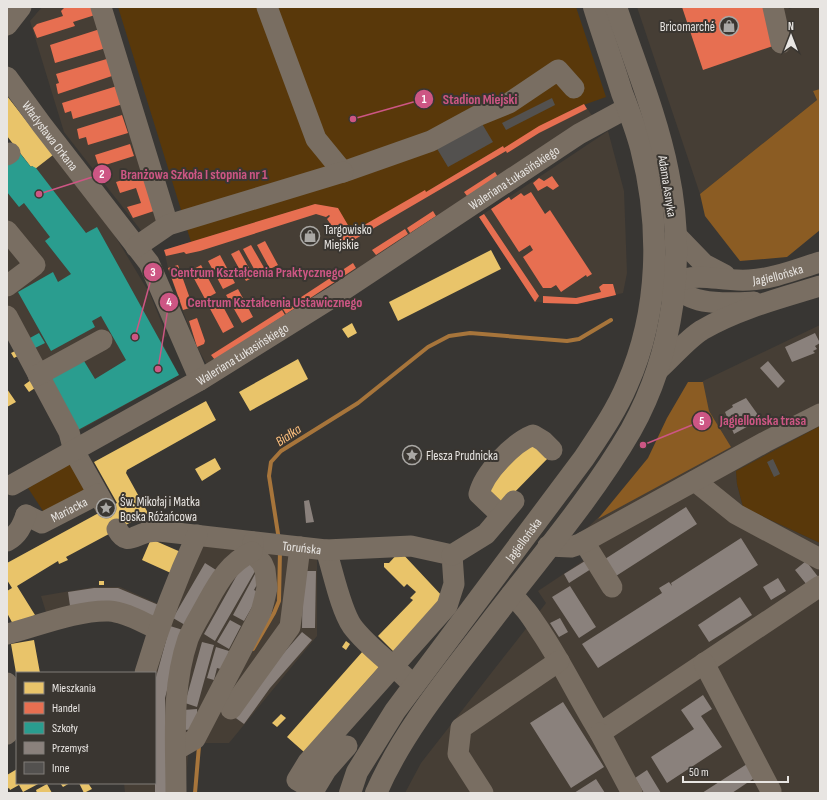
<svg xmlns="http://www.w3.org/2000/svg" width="827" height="800" viewBox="0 0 827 800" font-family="'Sofia Sans Condensed',sans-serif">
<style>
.built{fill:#463e35}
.green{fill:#59380a}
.forest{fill:#8b5c23}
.homes{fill:#e9c46a}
.shops{fill:#e76f51}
.schools{fill:#2a9d8f}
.industry{fill:#8a817c}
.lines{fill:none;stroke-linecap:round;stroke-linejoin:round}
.stream{stroke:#a7753b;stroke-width:4}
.building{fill:#53514f}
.minor{stroke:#796e62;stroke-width:21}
.major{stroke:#796e62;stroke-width:22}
.labels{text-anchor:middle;stroke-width:4;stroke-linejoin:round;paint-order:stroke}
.poi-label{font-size:13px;fill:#e8e5e2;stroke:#3a3631;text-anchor:start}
.street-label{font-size:13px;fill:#e8e5e2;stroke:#3a3631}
.water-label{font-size:14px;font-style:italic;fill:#fcbf7e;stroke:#3a3631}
.leader{fill:none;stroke:#cd5684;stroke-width:1.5}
.callout-dot{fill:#cd5684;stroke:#3a3631;stroke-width:1.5}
.mark-label{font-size:12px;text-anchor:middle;font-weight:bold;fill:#fff}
.callout-label{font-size:14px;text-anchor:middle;font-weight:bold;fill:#cd5684;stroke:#3a3631;stroke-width:4;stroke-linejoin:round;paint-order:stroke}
</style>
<rect width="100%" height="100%" fill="#383633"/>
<path class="built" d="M42,7H95L162,223L143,233L64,132L30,21Z
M637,7H788L789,9L795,7H820V89L813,91L817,100L700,194Z
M584,104L593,117L207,365L197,347L178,299L168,268L164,250L315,204L338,208L361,228L503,146L504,148Z
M608,131L624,191L627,273L623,293L577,304L535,302L479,217Z
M19,152L31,167L53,155L109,226L150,294L167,336L161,340L179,375L66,438L7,337V162Z
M820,325V426L736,471L737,484L743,507L820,543V793H405L421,763L546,603L538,591L586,559V529L646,472L703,381Z
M189,543L317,555V636L229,743H189L185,793H125L124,783H155V673H138L146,634L110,617L50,625L41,596L94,587H120L161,605Z"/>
<path class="green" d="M118,7H576L606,97L575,108L504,148L503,146L426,192L352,232L337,208L315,204L191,242Z
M820,426V543L743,507L737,484L736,471Z
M70,464L86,492L45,514L28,488Z"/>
<path class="forest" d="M820,89V230L787,257L740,261L705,216L700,194L817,100L813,91Z
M688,382H703L709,411L731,447L598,519L648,458L667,418Z"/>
<path class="homes" d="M7,96L53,155L35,169L32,166L31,167L7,136Z
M491,250L501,269L398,321L389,302Z
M352,323L357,333L348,338L342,329Z
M15,351L18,356L14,358L11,353Z
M298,359L308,379L250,411L239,392Z
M31,380L35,388L29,392L24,385Z
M7,389L16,402L7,407Z
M206,401L216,420L127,470L126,473L148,513L66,557L68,560L59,564L58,561L17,586L35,615L14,626L7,613V591L12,588L7,580V563L117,503L94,462Z
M534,440L550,456L502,505L486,489Z
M215,458L221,469L202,481L195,469Z
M151,539L183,553L173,574L142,560Z
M400,551L444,598L394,652L378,636L413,600L410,598L416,592L407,584L404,587L384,567V563H389Z
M99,581H104V585H99Z
M34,640L40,673H16L11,644Z
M346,641L350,644L346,650L342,647Z
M363,651L380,666L304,752L287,737Z
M281,714L286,718L277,727L272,723Z
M17,769V783H40L23,792L19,785L10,790L9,788L7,789V775Z
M60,783H70L63,787Z
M79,783H88L92,789L84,793Z
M47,784L52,793H37L36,790Z"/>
<path class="shops" d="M65,7H93L95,15L73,22L75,26L37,38L33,28L37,24L63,16L61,11Z
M682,7H763L776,45L703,70Z
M100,29L106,48L55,63L50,45Z
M110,58L115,75L58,94L56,84L59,83L56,74Z
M117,86L123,104L73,119L71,111L65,113L62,103Z
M584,104L587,109L539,133L507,153L506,151L345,245L327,219L330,216L329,215L326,217L316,214L200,251L186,254L184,252L166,256L164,250L315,204L338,208L352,232L425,190L426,192L503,146L504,148L539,126Z
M122,115L128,133L88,145L86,137L79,139L77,129Z
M130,144L134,156L99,167L95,155Z
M495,172L498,177L467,196L464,192Z
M144,173L157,210L133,218L127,207L141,203L136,188L120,193L116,182Z
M552,176L559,186L553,190L547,186L538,191L533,183L539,178L544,181Z
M531,192L545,214L550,210L592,274L587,277L586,275L561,292L556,285L551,288H543L523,257L533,250L530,245L519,252L491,209L509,197L511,200L521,193L524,196Z
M433,211L436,216L410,233L407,228Z
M484,214L539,296L535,302L479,217Z
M405,229L408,234L376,255L372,250Z
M265,241L278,265L270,269L257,245Z
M251,245L266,271L258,276L243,249Z
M239,250L254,277L246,281L231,254Z
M220,255L235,283L223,289L208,261Z
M353,263L356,268L286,314L283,309Z
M178,265L193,307L183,310L168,268Z
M201,265L216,293L205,299L190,271Z
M603,284H613L616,295L577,304L543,303V296L576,298L601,292L599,287Z
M238,289L253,317L242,323L226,295Z
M219,299L234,327L223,333L208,305Z
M282,310L285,315L215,360L211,355Z
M197,318L205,341L204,344L197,347L189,321Z"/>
<path class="schools" d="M19,152L31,167L32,166L36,168L86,233L97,227L179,375L78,430L47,374L81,356L95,379L126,360L101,316L92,321L95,327L51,351L18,292L53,272L58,282L71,274L45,241L50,237L24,203L19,207L7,192V162Z
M39,333L45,343L33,349L28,339Z"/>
<path class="industry" d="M815,333L820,343L815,346L817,349L813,351L815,353L792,362L785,347Z
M768,361L785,381L778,388L760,368Z
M746,398L761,419L734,434L725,412L733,407L732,405Z
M309,500L314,522L306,523L304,501Z
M686,507L697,524L616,576L605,559Z
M741,538L758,565L598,668L582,644L662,593L659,588L669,582L672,586L671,583Z
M246,559L258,566L215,641L204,634Z
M585,561L591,569L569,583L564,574Z
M806,561L819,578L807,585L795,570Z
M205,563L216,570L185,625L173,618Z
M303,571H316L315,628H302Z
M255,574L261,577L254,590L260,593L244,621L233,615Z
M778,578L786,591L771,600L763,587Z
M570,586L596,627L579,638L552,597Z
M94,588H118L161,606L155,619L70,606L68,592Z
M740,597L752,615L709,642L698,625Z
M560,618L568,632L559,637L550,623Z
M230,620L241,626L229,649L217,642Z
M170,626L183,630L165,698L168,793H155V681Z
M302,632L312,640L270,688L244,724L233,716L260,680Z
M202,642L214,645L197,707L185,703Z
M216,647L229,651L224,670L217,668L214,680L207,678Z
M703,695L712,709L701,716L722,747L667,783L651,757L694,729L681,710Z
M563,702L604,767L571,788L530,723Z
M197,709L198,729L184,730L183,710Z
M747,764L756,777L732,793H702Z
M647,770L661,793H644L635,778Z
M596,779L605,793H574Z"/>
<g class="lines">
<path class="stream" d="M279,540L269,476L271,462L281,451L358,403L428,347L449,336L470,333L567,341L579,339L611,320
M253,649L274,613L279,601L280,550
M195,793L199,746"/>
</g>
<path class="building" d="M552,98L555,105L506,130L502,123Z
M481,122L493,142L448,167L436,147Z
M773,459L780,474L774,477L767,462Z"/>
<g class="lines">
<g class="minor">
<path d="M101,7L168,225"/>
<path d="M267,7L316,139L343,172L431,141L477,116L509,103L558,70L574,88"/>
<path d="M773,7L781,43"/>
<path d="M7,25L21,7"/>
<path id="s1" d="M7,77L42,125L149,263L200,380"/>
<path d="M7,155L10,153"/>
<path d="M7,231L35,265L7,286"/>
<path d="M675,234L704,264L725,275"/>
<path d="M136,247L168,225L343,172"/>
<path d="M665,274C672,280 677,286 683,292C697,306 736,303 754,302"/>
<path id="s2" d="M660,290C698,267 710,282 749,280C773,279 797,269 820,262"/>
<path d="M7,316L69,432L74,451L106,508"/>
<path d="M657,371C672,358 686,340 702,330C738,309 781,298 820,286"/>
<path d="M38,375L102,340"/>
<path d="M695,481L736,514L820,559"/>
<path id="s3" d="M12,485L200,380L333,297L579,134L627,108"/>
<path id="s4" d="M26,515L42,523L98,494"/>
<path d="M501,515L479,494C484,473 513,443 533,435L543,441L552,450"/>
<path id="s5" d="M117,529C126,545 132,537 145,533C149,531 154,532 159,531L326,550C333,571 340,608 352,626C369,649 395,665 414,686"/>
<path d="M7,541C18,535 22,526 26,515"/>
<path d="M584,542L612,587"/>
<path d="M548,546L571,547L580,544L765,442L820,414"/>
<path d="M326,550L411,546L452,555L454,584L447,606L308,762L297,780L314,790L326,770L347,746"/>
<path d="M452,555L486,534L514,501"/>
<path d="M511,595C525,606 533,620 543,635C564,667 580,701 600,733L820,586"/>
<path d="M7,634C38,626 77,610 109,611C126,612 143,623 158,629"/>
<path d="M704,663L771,791"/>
<path d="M145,673C159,626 176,580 197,535"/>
<path d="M7,683L11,724L7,734"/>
<path d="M231,709L290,627L300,547"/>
<path d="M600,733L632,793"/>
<path d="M176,750L195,739L261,612L264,601L267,588L265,570L262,563L252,552L253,542"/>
<path d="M176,793C176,741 171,689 188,639C193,626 202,613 208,601C219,581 230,562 252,552"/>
<path d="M483,793L458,754L461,728L559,661"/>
</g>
<g class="major">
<path id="s6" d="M350,793L357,772L395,711L584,458C600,434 616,411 627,385C660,311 661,225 641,148C636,129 629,111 622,93C613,64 603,36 594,7"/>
<path d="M376,793C404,729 450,675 492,620C538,560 593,496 631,430C674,353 686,258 668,172C657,116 634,61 616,7"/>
</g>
</g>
<defs>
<symbol id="shop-ring" viewBox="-11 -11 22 22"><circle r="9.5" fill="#3a3631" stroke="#aaa8a5" stroke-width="1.5"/><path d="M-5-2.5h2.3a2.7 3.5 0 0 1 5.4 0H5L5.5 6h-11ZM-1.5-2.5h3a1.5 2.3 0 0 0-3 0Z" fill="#aaa8a5"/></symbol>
<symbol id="sight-ring" viewBox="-11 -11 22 22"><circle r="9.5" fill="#3a3631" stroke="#aaa8a5" stroke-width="1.5"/><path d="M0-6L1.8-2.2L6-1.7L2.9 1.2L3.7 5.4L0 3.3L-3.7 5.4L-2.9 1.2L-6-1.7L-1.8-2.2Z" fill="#aaa8a5"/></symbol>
</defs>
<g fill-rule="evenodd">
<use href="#shop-ring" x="718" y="15" width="22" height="22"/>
<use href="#shop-ring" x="299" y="225" width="22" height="22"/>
<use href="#sight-ring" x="401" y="444" width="22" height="22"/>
<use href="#sight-ring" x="95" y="497" width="22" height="22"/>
</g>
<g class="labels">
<g class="poi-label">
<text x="715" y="31" text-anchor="end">Bricomarché</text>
<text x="324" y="234">Targowisko<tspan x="324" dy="15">Miejskie</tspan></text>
<text x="426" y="460">Flesza Prudnicka</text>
<text x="120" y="506">Św. Mikołaj i Matka<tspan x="120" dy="15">Boska Różańcowa</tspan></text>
</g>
<g class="street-label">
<text dy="5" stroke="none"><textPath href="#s1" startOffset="73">Władysława Orkana</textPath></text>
<text dy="5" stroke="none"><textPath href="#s3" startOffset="589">Waleriana Łukasińskiego</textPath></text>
<text transform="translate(668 186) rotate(81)" y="5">Adama Asnyka</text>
<text dy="5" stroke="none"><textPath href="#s2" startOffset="121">Jagiellońska</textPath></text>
<text dy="5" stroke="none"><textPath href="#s3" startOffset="265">Waleriana Łukasińskiego</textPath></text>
<text dy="5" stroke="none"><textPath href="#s4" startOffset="48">Mariacka</textPath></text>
<text dy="5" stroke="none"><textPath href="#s6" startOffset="308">Jagiellońska</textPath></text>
<text dy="5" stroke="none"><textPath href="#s5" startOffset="191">Toruńska</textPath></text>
</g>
<g class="water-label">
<text transform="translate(288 435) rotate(-34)" y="5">Białka</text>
</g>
</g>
<path class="leader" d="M353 119L424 99M39 194L102 174M135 337L153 272M158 369L169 302M643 445L702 421"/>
<g class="callout-dot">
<circle cx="353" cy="119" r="4"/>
<circle cx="39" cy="194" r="4"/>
<circle cx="135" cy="337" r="4"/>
<circle cx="158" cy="369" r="4"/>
<circle cx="643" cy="445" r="4"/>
<circle cx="424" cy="99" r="10"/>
<circle cx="102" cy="174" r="10"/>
<circle cx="153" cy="272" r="10"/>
<circle cx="169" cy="302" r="10"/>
<circle cx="702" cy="421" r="10"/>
</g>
<g class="mark-label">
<text x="424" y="103">1</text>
<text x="102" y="178">2</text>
<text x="153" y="276">3</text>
<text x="169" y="306">4</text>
<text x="702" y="425">5</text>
</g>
<g class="callout-label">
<text x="480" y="104">Stadion Miejski</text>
<text x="194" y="179">Branżowa Szkoła I stopnia nr 1</text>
<text x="257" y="277">Centrum Kształcenia Praktycznego</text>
<text x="275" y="307">Centrum Kształcenia Ustawicznego</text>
<text x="763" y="425">Jagiellońska trasa</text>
</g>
<rect width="827" height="800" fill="none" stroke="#e8e5e2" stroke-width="16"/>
<rect x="16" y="672" width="140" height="112" fill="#3a3631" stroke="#807c78"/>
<rect x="24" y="682" width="20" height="12" fill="#e9c46a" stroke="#807c78"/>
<text x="52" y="692" font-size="12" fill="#e8e5e2">Mieszkania</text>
<rect x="24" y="702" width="20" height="12" fill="#e76f51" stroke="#807c78"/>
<text x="52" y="712" font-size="12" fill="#e8e5e2">Handel</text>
<rect x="24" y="722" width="20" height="12" fill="#2a9d8f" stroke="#807c78"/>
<text x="52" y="732" font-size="12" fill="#e8e5e2">Szkoły</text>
<rect x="24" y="742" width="20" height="12" fill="#8a817c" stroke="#807c78"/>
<text x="52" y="752" font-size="12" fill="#e8e5e2">Przemysł</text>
<rect x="24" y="762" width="20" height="12" fill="#53514f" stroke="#807c78"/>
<text x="52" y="772" font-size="12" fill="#e8e5e2">Inne</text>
<g transform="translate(791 36)" stroke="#3a3631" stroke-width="3" paint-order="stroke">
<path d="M0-3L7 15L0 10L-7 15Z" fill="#e8e5e2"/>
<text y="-6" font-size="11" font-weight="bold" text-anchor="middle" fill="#e8e5e2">N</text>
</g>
<path d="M683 776v6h105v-6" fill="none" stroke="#e8e5e2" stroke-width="2"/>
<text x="689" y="776" font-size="12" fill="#e8e5e2" stroke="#3a3631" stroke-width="3" paint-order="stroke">50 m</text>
</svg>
